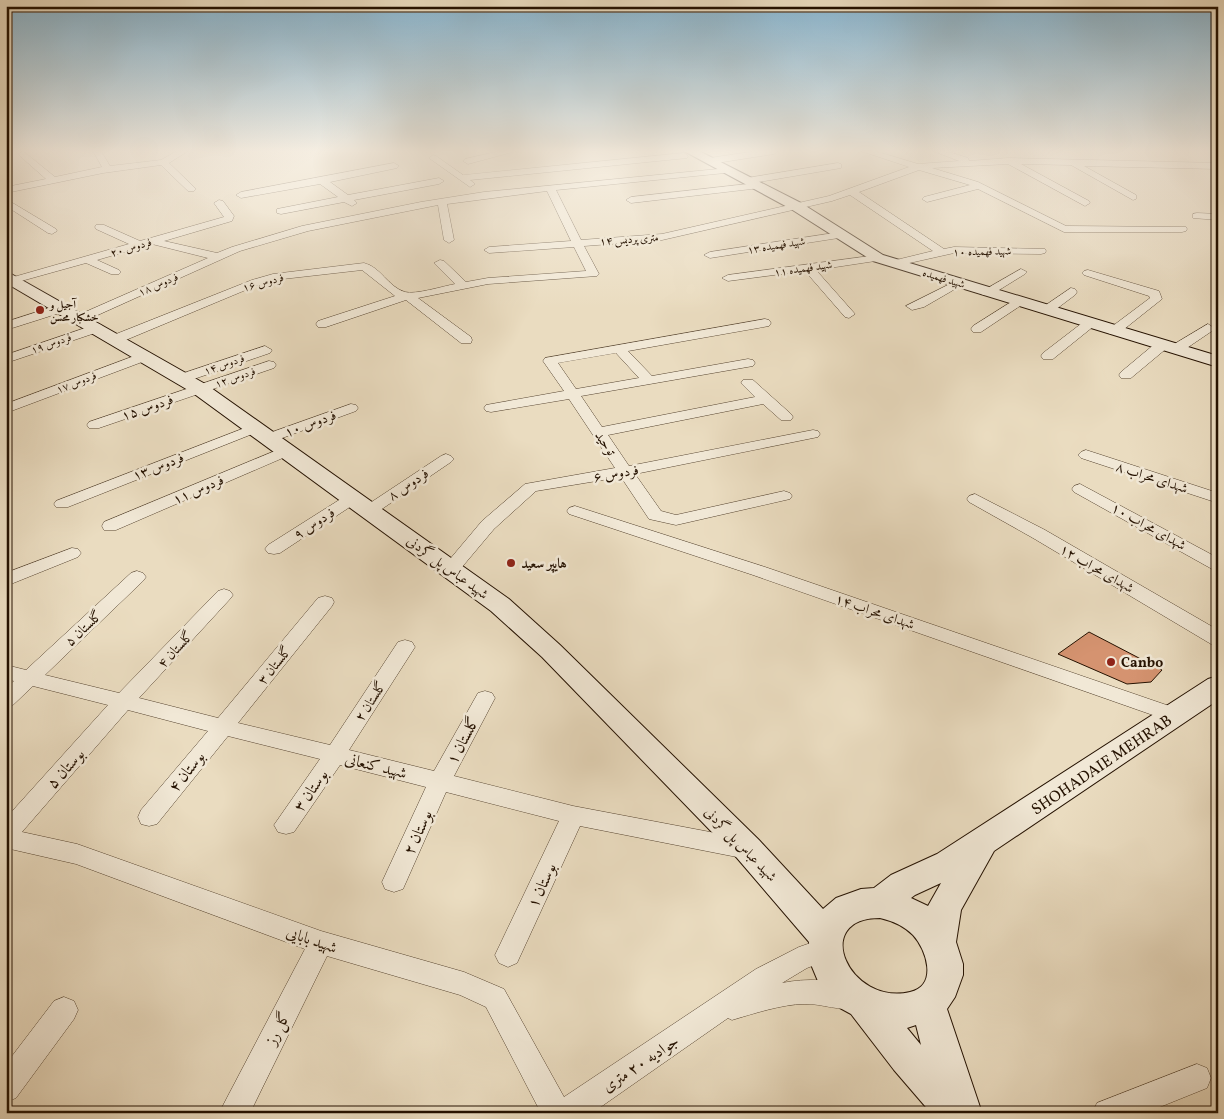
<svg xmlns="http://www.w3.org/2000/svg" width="1224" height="1119" viewBox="0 0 1224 1119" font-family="Vollkorn,Amiri,serif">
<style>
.building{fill:#d59370;stroke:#241100}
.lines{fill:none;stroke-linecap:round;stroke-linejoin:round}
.street-casing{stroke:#564430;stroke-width:1}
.secondary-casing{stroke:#241100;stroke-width:2}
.street{fill:#f1e8d6;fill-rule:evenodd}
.secondary{fill:#f1e8d6;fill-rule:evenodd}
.poi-dot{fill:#8f2418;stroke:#f1e8d6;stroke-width:2}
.labels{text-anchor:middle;stroke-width:5;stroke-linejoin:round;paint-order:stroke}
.far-street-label{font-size:11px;fill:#241100;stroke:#f1e8d6}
.far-poi-label{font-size:11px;font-weight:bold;fill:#241100;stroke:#f1e8d6;text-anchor:start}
.street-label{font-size:14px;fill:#241100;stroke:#f1e8d6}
.poi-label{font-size:14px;font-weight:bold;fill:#241100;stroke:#f1e8d6;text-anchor:start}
.near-street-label{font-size:16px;fill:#241100;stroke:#f1e8d6}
</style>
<rect width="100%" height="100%" fill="#eadcc0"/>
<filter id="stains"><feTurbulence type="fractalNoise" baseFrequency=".004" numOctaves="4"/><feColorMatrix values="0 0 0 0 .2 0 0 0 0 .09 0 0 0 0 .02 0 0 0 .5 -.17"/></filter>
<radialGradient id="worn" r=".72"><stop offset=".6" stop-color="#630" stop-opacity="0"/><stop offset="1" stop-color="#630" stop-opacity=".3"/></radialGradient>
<path class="building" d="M1089,632L1162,670L1151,682L1127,684L1058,654Z"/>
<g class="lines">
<defs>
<path id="street" d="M23,151L55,177L102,167L93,151H101L110,166L161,160L177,151H188L169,163L196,189L194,191H188L161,165L103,173L6,193V187L46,179L20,156L19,154Z
M500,151H516L468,164L463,161L465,159Z
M757,151H778L774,154L710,164L705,161L710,158Z
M861,151H875L918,164L959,161L933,151H946L968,158L969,161L1008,158L1218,163V169L1084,166L1136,195V199L1133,200L1071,165L1021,164L1089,201L1090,203L1085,206L1008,164L932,168L978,182L1066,226L1186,227L1187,229L1186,231L1182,232H1064L978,189L927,202L922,199L924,197L970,185L919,170L859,192L944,249L954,247L1045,249L1046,251L1045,253L1041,254L954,253L896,266L892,265L890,263L892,261L933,251L850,195L832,201L662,240L584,246L599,274L597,276L488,284L418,298L471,337L472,340L471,343H461L406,300L326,327H318L316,324L318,321L395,296L362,270L274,280L260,284L121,342H111L110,339L111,336L252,280L273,274L364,263C381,267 388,287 405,292C415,295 444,286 455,284L434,263L440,260L444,261L466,282L488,278L586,271L574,247L489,253L484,250L489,247L571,241L547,191L447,204L454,240L449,243L444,240L438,205L308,231L240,251L80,323L76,322L74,319L76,316L208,258L152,244L97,260L119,270L121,272L119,274H111L86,263L14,283L8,280L10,278L129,244L96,229L95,227L96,225H104L140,241L224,217L214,203L219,200L223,201L234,216L232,221L164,241L217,253L232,247L302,226L421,202L484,192L728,168L730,170L725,173L556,190L581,240L662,234L829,196L909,167Z
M684,153L688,156L687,158L470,180L475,184L470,187L429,158L433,155L436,156L463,175Z
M394,163L399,166L397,168L330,182L348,195L439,178L444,181L439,184L354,200L357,203L352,206L344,202L281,214L277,213V209L338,197L320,184L241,198L236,195L241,192Z
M838,163L841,164V168L747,184L742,181L747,178Z
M757,183L762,186L760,188L631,203L626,200L631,197Z
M6,199L56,229L57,231L52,234L48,233L6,206Z
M1197,213L1218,214V220L1193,218V214Z
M841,232L846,235L845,237L710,258L704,255L710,252Z
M878,255L884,258L882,260L816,270L855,314L849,318L845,317L805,271L728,281L722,278L728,275Z
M1021,269L1027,272L1025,274L991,295H983L981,292Z
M1088,270L1159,291L1162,299L1118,334H1110L1108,331L1110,328L1150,298L1149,296L1084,275L1082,273L1084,271Z
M958,280L962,281L964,283L962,285L924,307L912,310L906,306Z
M1071,288L1075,289L1077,292L1075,295L1051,313H1043L1041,310L1043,307Z
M1019,297L1023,298L1025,301L1023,304L981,332H973L971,329L973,326Z
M62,304L68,308L66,311L6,330V322Z
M765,319L769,320L771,323L769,326L628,351L652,376L748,359L753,360L755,363L753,366L581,396L602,427L755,397L741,383L743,380H753L791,414L793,417L791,420H781L763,404L608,435L629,466L813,430L818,431L820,434L818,437L813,438L635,474L661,511L676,515L784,491L790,493L792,496L790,499L676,525L649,519L621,477L536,491L494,529L457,573L451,575L445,573L442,569L445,565L482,521L525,484L615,468L569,399L491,412L486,411L484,408L486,405L564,391L543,361L545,358ZM616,353L639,378L576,389L558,363Z
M1090,319L1094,320L1096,323L1094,326L1053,359H1043L1041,356L1043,353L1086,320Z
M97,324L101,325L103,328L101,331L6,363V355Z
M1208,324L1214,328L1212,331L1181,352H1171L1169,349L1171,346Z
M1162,341L1167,342L1168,345L1167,348L1131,378H1121L1119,375L1121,372L1157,342Z
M265,346L272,350L270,353L188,381H178L176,378L178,375Z
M145,352L150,353L152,356L150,359L6,413V404Z
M269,361L274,362L276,365L274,368L99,428H89L87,425L89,422Z
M351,404L356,405L358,408L356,411L274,441H264L262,438L264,435Z
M255,424L260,425L262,428L260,431L68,507H56L54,504L56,501Z
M287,446L292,448L295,451L292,454L116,530H104L102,526L104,522Z
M1086,450L1218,493V503L1081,458L1078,455L1081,452Z
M446,454L451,456L454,459L451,462L376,513H364L362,510L364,507L441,456Z
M1080,484L1218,558V570L1212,569L1074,492L1072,489L1074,486Z
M353,493L359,495L361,498L359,501L280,553L274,554L268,553L265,549L268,545L347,495Z
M975,494L1045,530L1218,630V645L1211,644L1033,538L969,502L967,499L969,496Z
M575,506L765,567L1181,710L1184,715L1181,720L1174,723L1167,720L753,575L569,514L567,511L569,508Z
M72,548L78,549L81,553L78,557L6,586V573Z
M137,571L143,573L146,577L143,581L45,675L119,693L218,591L224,589L230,591L233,595L230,599L139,698L218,718L318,598L325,596L332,598L334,602L332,606L238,723L330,745L398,642L405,640L412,642L415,647L349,750L434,771L478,693L485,691L492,693L495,698L454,776L573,806L747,839L755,842L759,849L755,856L747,859L580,826L517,963L508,967L499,963L495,955L559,821L446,792L403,889L394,892L385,889L382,882L426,787L340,765L294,832L286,834L278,832L274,825L320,759L228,736L157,824L149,826L141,824L138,817L141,810L208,731L128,710L22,832L77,844L321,931L464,972L504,989L564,1097L756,969L799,947L825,938L834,942L838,950L834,958L807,968L782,983C806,978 834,979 857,988L861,997L857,1006C840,1013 823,1003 804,1004C783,1004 752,1014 732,1020L728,1018L592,1113H541L486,1007L460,995L327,956L250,1113H219L305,949L76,864L6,848V818L108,705L33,686L13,705L6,707V688L14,681L6,679V665L26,670L131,573Z
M64,997L74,1001L78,1010L74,1019L16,1098L6,1102V1064L54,1001Z
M1197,1064L1207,1068L1211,1078L1207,1088L1145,1113H1092L1097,1103Z"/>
<path id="secondary" d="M684,151H699L801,203L883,255L1218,356V367L873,261L791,209Z
M6,271L207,385L509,599L560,645L759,840L823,909L836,898L861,889L874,888L891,875L937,854L1208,679L1218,676V700L994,851L961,910L956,942L963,964V975L955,997L947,1009L982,1113H931L894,1070L851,1014L840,1008L827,997L820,986L810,962L809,942L737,858L542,657L491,611L193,393L6,283ZM941,883L928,906L911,898L915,895ZM880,918C893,921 904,926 913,935C927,950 938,986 910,992C849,1006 810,918 880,918ZM916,1025L921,1045L907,1028Z"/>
</defs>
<use href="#street" class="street-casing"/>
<use href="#secondary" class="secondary-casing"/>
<use href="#street" class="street"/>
<use href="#secondary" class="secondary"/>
</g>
<linearGradient id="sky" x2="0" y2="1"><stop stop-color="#88b7d3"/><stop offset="0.49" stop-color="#f6efe3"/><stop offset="1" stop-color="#f6efe3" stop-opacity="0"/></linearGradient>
<rect width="1224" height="308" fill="url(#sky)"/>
<g class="poi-dot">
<circle cx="40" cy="310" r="5"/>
<circle cx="511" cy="563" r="5"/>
<circle cx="1111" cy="662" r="5"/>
</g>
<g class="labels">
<g class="far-street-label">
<text transform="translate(629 239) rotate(-4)" y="4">۱۴ متری پردیس</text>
<text transform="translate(776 245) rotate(-9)" y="4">شهید فهمیده ۱۳</text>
<text transform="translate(131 247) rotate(-16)" y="4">فردوس ۲۰</text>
<text transform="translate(982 251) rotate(-1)" y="4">شهید فهمیده ۱۰</text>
<text transform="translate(803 268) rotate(-8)" y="4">شهید فهمیده ۱۱</text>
<text transform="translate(944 278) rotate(17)" y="4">شهید فهمیده</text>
<text transform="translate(263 282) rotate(-15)" y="4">فردوس ۱۶</text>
<text transform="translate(158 284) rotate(-23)" y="4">فردوس ۱۸</text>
<text transform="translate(51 343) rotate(-19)" y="4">فردوس ۱۹</text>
<text transform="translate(224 364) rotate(-19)" y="4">فردوس ۱۴</text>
<text transform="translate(235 377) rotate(-19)" y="4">فردوس ۱۲</text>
<text transform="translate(76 382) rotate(-21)" y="4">فردوس ۱۷</text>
</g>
<g class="far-poi-label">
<text x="50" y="308">آجیل و<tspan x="50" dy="13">خشکبار محسن</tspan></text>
</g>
<g class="street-label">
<text transform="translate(147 407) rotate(-19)" y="5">فردوس ۱۵</text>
<text transform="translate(310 423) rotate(-20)" y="5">فردوس ۱۰</text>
<text transform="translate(606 443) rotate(55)" y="5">توحید</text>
<text transform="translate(158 466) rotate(-21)" y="5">فردوس ۱۳</text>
<text transform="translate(616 473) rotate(-10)" y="5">فردوس ۶</text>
<text transform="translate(1152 477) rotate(18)" y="5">شهدای محراب ۸</text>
<text transform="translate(408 484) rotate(-34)" y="5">فردوس ۸</text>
<text transform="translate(198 489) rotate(-23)" y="5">فردوس ۱۱</text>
<text transform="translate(314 523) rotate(-33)" y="5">فردوس ۹</text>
<text transform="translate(1149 526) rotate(29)" y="5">شهدای محراب ۱۰</text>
<text transform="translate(448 567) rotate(36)" y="5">شهید عباس پل گردنی</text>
<text transform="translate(1097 568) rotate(30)" y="5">شهدای محراب ۱۲</text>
<text transform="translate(875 611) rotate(19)" y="5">شهدای محراب ۱۴</text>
<text transform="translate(83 628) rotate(-43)" y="5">گلستان ۵</text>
<text transform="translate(175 649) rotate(-47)" y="5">گلستان ۴</text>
<text transform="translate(274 665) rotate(-51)" y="5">گلستان ۳</text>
<text transform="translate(370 701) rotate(-57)" y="5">گلستان ۲</text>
<text transform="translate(741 844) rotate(46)" y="5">شهید عباس پل گردنی</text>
</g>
<g class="poi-label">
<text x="521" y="568">هایپر سعید</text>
<text x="1121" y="667">Canbo</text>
</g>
<g class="near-street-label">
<text transform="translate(462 740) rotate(-62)" y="6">گلستان ۱</text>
<text transform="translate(1101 764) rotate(-34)" y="6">SHOHADAIE MEHRAB</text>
<text transform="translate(376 765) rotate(14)" y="6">شهید کنعانی</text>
<text transform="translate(65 768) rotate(-48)" y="6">بوستان ۵</text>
<text transform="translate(186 771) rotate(-51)" y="6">بوستان ۴</text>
<text transform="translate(310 790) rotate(-55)" y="6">بوستان ۳</text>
<text transform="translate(417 832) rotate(-65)" y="6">بوستان ۲</text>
<text transform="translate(541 885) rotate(-65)" y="6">بوستان ۱</text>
<text transform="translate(312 939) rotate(19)" y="6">شهید بابایی</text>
<text transform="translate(277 1028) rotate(-63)" y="6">گل رز</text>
<text transform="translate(640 1063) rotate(-34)" y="6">جوادیه ۲۰ متری</text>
</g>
</g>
<rect width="1224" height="1119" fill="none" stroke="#eadcc0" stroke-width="25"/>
<rect x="8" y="8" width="1209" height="1104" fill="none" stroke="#241100" stroke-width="2.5"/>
<rect x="12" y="12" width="1199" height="1094" fill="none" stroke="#241100"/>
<rect width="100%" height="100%" filter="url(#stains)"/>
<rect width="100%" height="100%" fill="url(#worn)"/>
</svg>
